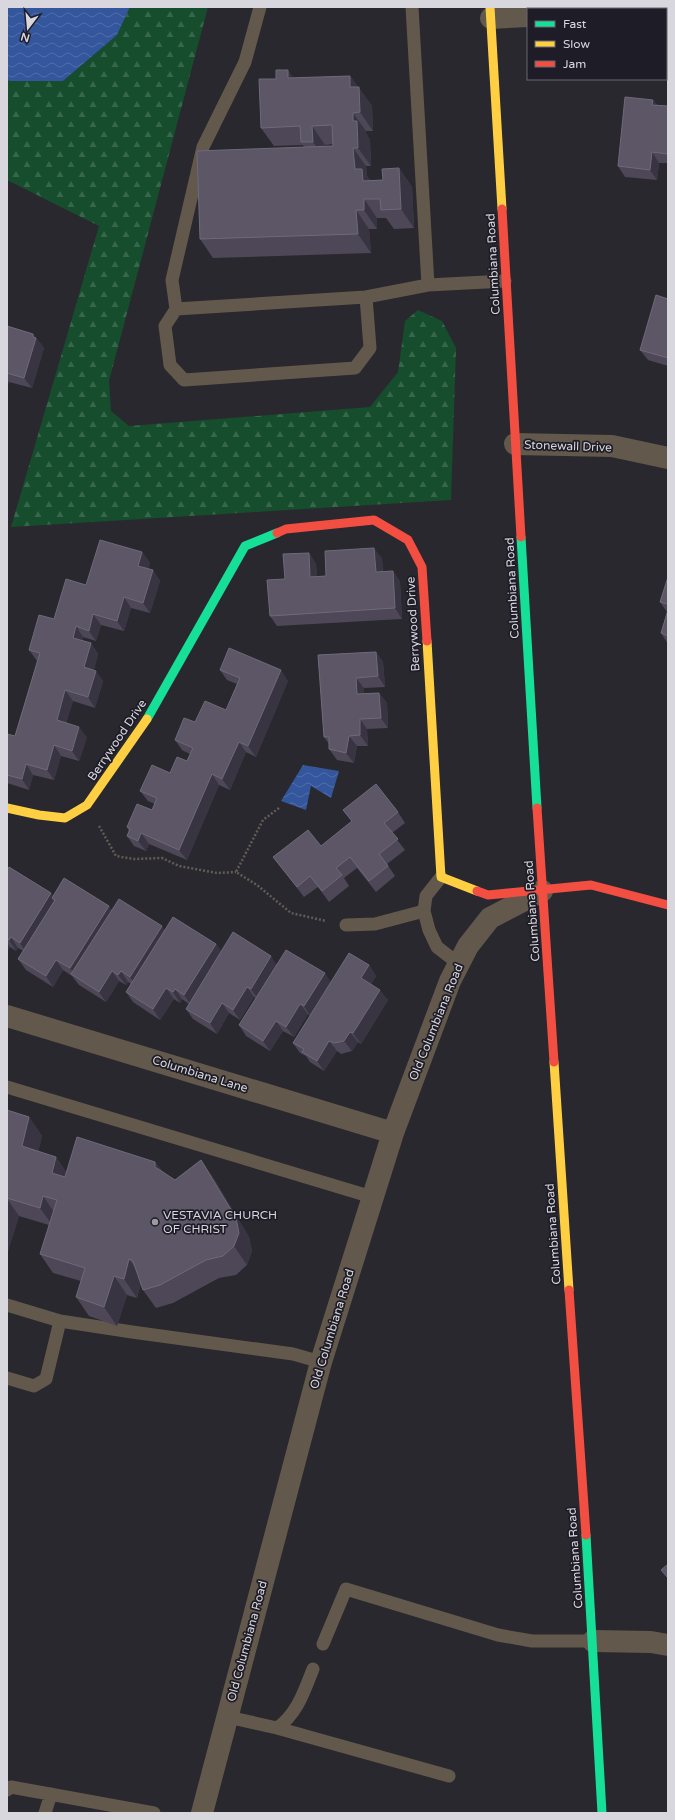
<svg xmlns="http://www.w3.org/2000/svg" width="675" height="1820" viewBox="0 0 675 1820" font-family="'Varela Round',sans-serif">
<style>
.forest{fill:url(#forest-firs)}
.water{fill:url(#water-waves)}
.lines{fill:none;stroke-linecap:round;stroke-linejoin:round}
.path{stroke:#625c54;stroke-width:2.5;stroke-dasharray:2 2;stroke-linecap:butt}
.lane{stroke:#63584c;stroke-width:13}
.street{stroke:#63584c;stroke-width:22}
.fast{stroke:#16e098;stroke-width:9}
.slow{stroke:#ffcf43;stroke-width:9}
.jam{stroke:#f24e42;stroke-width:9}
.wall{fill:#4d4758;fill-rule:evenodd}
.shaded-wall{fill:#383441}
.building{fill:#5c5666;stroke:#6f6a79}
.poi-dot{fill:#9b9aa0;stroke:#1e1c26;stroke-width:1.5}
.labels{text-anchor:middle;stroke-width:3.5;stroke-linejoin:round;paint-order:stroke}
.street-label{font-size:12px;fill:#d9d7de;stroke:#1e1c26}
.poi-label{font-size:12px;fill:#d9d7de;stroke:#1e1c26;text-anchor:start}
</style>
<defs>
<pattern id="forest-firs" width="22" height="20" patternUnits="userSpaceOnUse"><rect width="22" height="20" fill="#154d2d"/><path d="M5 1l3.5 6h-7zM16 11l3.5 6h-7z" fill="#36664b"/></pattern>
<pattern id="water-waves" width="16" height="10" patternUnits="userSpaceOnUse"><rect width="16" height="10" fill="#34569c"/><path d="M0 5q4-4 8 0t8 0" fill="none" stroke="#516ea9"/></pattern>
</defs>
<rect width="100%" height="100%" fill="#29282e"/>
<path class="forest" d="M130,7H208L109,381L111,411L129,426L370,407L398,372L405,321L418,310L442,321L456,348L451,500L11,527L99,226L7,180V80L63,81L117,35Z"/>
<path class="water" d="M7,7H130L117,35L63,81H10L7,80Z
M303,765L339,771L331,798L311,786L306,810L281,801Z"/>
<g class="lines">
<path class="path" d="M279,808L263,820L236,872L257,885L291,913L326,921
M99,826L116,856L134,859L162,858L179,866L217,873L236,872"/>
<path class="lane" d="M412,7L428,285
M366,297L370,348L355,368L184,380L170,365L165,326L176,309L366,297L428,285L505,281
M176,309L172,280L203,147L245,62L260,7
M441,877L426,896L424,911L429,930L437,947L459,964
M346,925L375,924L424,911
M7,1087L372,1197
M7,1305L60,1321L132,1332L293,1354L321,1362
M7,1378L34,1386L46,1379L60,1321
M323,1644L346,1589L498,1635L532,1641H593
M228,1717L277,1728C297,1714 304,1692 313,1669
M277,1728L449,1776
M7,1790L11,1787L154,1813
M45,1813L51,1794"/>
<path class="street" d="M666,10H668
M491,18L528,16
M515,444L612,446L668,458
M7,1016L393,1133
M593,1641L651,1642L668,1645
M202,1813L321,1362L393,1133L450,981L468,946L490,918L542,891"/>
<path class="fast" d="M521,537L537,808
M147,719L245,546L277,533
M586,1535L602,1813"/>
<path class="slow" d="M490,7L502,209
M427,641L441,877L477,891
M7,808L39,815L65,818L87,805L147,719
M554,1062L569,1290"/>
<path class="jam" d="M502,209L521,537
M277,533L286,529L374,520L408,540L422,567L427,641
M537,808L554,1062
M477,891L488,895L591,885L668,905
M569,1290L586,1535"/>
</g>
<path class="wall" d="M350,76L372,106L373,131H366V133L370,140L371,166H366L367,176L370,180H383L399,168L412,187L414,228L394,229L386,218H377V229H369L371,253L213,258L200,239L304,147L303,145L274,146L261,128L294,78ZM333,144V146H325V145Z
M653,100L657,105L668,106V163H659L657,180L625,177L618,166Z
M668,299V366L648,360L640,350Z
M7,326L33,334L44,348L32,388L9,382L7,387Z
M142,552L150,563L148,569L153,570L160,581L150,613L131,608L124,631L101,625L96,641L83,637L82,641L91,643L98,654L94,670L103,681L95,708L73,701L66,723L87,737L79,761L61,756L54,780L33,775L29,790L7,783V734L15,736L37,661L29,650L54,619L86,585Z
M309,553L316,564L317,576H326L382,558L383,572L393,571L400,582L402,619L277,626L270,616L285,579Z
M668,577V644L661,633L667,612L660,602Z
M376,652L383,662L385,687L364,688V693H379L387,703L388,728L367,729L368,746H357L354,763L337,760L329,749V744L324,737L318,655Z
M220,670L288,681L256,757L246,752L230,790L219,785L187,860L149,844L146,851L134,846L127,836L129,831L127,827L152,810L155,804L148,801L140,791L170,773L187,761L190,754L182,750L175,740L195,722L226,710L237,684L227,680Z
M343,810L398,812L405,823L392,833L405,850L387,864L395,876L376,892L357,868L344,878L349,886L329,902L318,887L304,897L281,867L273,857L321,846L352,822Z
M7,871L53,896L112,910L165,930L216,944L221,951L277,964L331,982L369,965L376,976L371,984L388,1000L361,1044L358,1042L352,1051L341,1054L337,1051L324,1071L310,1062L306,1056L300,1053L293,1043L310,1016L308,1014L294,1037L283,1031L270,1051L246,1036L239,1025L256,998L254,997L240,1020L229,1013L217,1034L193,1019L186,1009L189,1004L182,999L180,1003L174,999L160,1020L133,1002L126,992L131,984L128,982L126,985L119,981L106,1002L79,985L72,976L63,970L53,987L26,970L18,959L24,951L18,948L16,951L10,947L7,951Z
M7,1110L29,1117L42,1136L38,1152L56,1157L66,1172L155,1162L162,1171L175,1180L201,1160L214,1179L249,1237L252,1251L247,1265L236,1275L219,1278L173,1303L156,1308L143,1290L141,1283L137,1298L127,1295L117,1326L89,1316L76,1297L81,1281L53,1273L40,1254L49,1225L19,1216L7,1254Z"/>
<path class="shaded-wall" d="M288,70L301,89L288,78Z
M350,76L372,106L373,131L360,112L350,87Z
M653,100L660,110L652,105Z
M353,113L366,131V133L370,140L371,166L358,148L353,121Z
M312,126L325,145L326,160L313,142Z
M353,148L366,166L367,176L375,188L376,199L355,169Z
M652,152L659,163L657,180L650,170Z
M399,168L412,187L414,228L401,209Z
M364,199L377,218V229L364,210Z
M356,210L369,229L371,253L358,234Z
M33,334L44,348L32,388L24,378Z
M7,379L9,382L7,387Z
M374,548L382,558L383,583L376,572Z
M142,552L150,563L146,577L138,566Z
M309,553L316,564L318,587L310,577Z
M153,570L160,581L150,613L143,603Z
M393,571L400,582L402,619L395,608Z
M124,597L131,608L124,631L117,621Z
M93,614L101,625L96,641L89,631Z
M76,626L83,637L80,648L73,638Z
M91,643L98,654L92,677L84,667Z
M376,652L383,662L385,687L378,676Z
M281,670L288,681L256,757L248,746Z
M96,671L103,681L95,708L88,697Z
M356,678L364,688L365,704L357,694Z
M65,690L73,701L64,731L57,720Z
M379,693L387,703L388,728L381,718Z
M360,719L367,729L368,746L360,735Z
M79,727L87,737L79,761L72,751Z
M349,736L357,746L354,763L346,753Z
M239,742L246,752L230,790L222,779Z
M54,745L61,756L54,780L47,770Z
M26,764L33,775L29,790L22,779Z
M212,774L219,785L187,860L179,850Z
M141,833L149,844L146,851L138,841Z
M51,893L59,904L55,900L52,898L57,906L27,954L20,943Z
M109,906L116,916L76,978L70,968Z
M162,926L169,937L137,988L130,977Z
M11,937L18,948L16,951L9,940Z
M7,943L10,947L7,951Z
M216,944L224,954L191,1005L184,995Z
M271,956L278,967L258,999L251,989Z
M56,960L63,970L53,987L46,976Z
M369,965L376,976L368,988L361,978Z
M112,971L119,981L106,1002L99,992Z
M121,971L128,982L126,985L118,975Z
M325,973L332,984L311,1017L304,1006Z
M247,987L254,997L240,1020L233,1010Z
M166,988L174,999L160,1020L153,1009Z
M175,989L182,999L180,1003L173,992Z
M380,990L388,1000L361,1044L353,1033Z
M222,1003L229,1013L217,1034L210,1023Z
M300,1004L308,1014L294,1037L286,1027Z
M276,1021L283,1031L270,1051L263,1041Z
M350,1032L358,1042L352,1051L344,1041Z
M329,1041L337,1051L324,1071L317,1061Z
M29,1117L42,1136L35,1165L22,1146Z
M56,1157L69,1176L65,1192L52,1173Z
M201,1160L214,1179L249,1237L252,1251L247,1265L234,1246Z
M155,1162L168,1180L155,1167Z
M43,1196L56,1215L53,1226L40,1208Z
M7,1199L19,1216L7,1254Z
M129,1259L142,1278L137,1298L124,1279Z
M114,1276L127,1295L117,1326L104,1307Z"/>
<path class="building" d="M276,70H288V78L350,76V87H359L360,112L353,113V121H357L358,148H353L355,169H362L363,181L383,180L382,169L399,168L401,209L381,210L380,199H364V210H356L358,234L200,239L197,151L333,146L332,125L312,126L313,142H301L300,126L261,128L259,79H276Z
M625,97L653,100L652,105L668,106V154L652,152L650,170L618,166Z
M656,295L668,299V358L640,350Z
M7,326L33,334V337L36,338L24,378L7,373Z
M100,540L142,552L138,566L153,570L143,603L124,597L117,621L93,614L89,631L76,626L73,638L91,643L84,667L96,671L88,697L65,690L57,720L79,727L72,751L54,745L47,770L26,764L22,779L7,775V734L15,736L40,653L29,650L39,615L54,619L66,579L86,585Z
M374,548L376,572L393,571L395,608L270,616L267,580L285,579L283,554L309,553L310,577L326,576L325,551Z
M668,577V604L660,602Z
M668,610V636L661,633Z
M229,648L281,670L248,746L239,742L222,779L212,774L179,850L141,833L138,841L127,836L130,829L127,827L137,804L152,810L157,798L140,791L152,765L170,773L177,757L187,761L193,748L175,740L184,718L195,722L205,701L226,710L240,678L220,670Z
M376,652L378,676L356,678L357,694L379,693L381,718L360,719V735L349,736L346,753L329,749V737H324L318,655Z
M376,784L398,812L384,823L398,839L379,854L388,866L369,881L350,857L336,868L342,875L322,891L310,876L297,887L273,857L308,830L321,846L352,821L343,810Z
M9,867L51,893L20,943L11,937L9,940L7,939V871Z
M64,878L109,906L70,968L56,960L46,976L18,959L55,900L52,898Z
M119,899L162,926L130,977L121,971L118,975L112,971L99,992L71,974Z
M173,917L216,944L184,995L175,989L173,992L166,988L153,1009L126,992Z
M233,932L271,956L251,989L247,987L233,1010L222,1003L210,1023L186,1009Z
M286,950L325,973L304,1006L300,1004L286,1027L276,1021L263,1041L239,1025Z
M349,953L369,965L361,978L380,990L353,1033L350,1032L344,1041L334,1043L329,1041L317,1061L302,1052L304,1049L293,1043Z
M7,1110L29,1117L22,1146L56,1157L52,1173L65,1177L77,1137L155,1162V1167L175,1180L201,1160L236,1218L239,1233L234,1246L223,1256L206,1260L160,1285L143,1290L133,1261L129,1259L124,1279L114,1276L104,1307L76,1297L85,1268L40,1254L57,1200L43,1196L40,1208L7,1198Z
M668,1564V1578L661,1570Z"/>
<circle class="poi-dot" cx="155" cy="1222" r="4"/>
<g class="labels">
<g class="street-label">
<text transform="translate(493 264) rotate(-93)" y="4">Columbiana Road</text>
<text transform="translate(568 446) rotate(2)" y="4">Stonewall Drive</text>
<text transform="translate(512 588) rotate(-93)" y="4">Columbiana Road</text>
<text transform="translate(413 624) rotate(-93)" y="4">Berrywood Drive</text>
<text transform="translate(117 740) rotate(-56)" y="4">Berrywood Drive</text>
<text transform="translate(532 911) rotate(-94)" y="4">Columbiana Road</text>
<text transform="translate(436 1022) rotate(-68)" y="4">Old Columbiana Road</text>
<text transform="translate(200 1074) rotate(17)" y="4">Columbiana Lane</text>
<text transform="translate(553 1234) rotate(-94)" y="4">Columbiana Road</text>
<text transform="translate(332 1329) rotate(-73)" y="4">Old Columbiana Road</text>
<text transform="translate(575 1558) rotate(-94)" y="4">Columbiana Road</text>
<text transform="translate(247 1641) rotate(-75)" y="4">Old Columbiana Road</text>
</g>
<g class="poi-label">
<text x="163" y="1219">VESTAVIA CHURCH<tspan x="163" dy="14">OF CHRIST</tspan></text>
</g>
</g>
<rect width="675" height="1820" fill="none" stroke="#d9d7de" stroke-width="16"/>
<rect x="527" y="8" width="140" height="72" fill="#1e1c26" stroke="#696770"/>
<rect x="535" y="21" width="20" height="6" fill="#16e098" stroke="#696770"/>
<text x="563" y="28" font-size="12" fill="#d9d7de">Fast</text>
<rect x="535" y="41" width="20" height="6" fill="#ffcf43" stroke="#696770"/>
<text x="563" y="48" font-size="12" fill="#d9d7de">Slow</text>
<rect x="535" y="61" width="20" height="6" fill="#f24e42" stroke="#696770"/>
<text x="563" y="68" font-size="12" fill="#d9d7de">Jam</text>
<g transform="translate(28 28) rotate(196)" stroke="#1e1c26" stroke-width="3" paint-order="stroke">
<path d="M0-3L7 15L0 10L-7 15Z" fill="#d9d7de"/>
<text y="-6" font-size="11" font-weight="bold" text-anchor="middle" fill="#d9d7de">N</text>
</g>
</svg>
